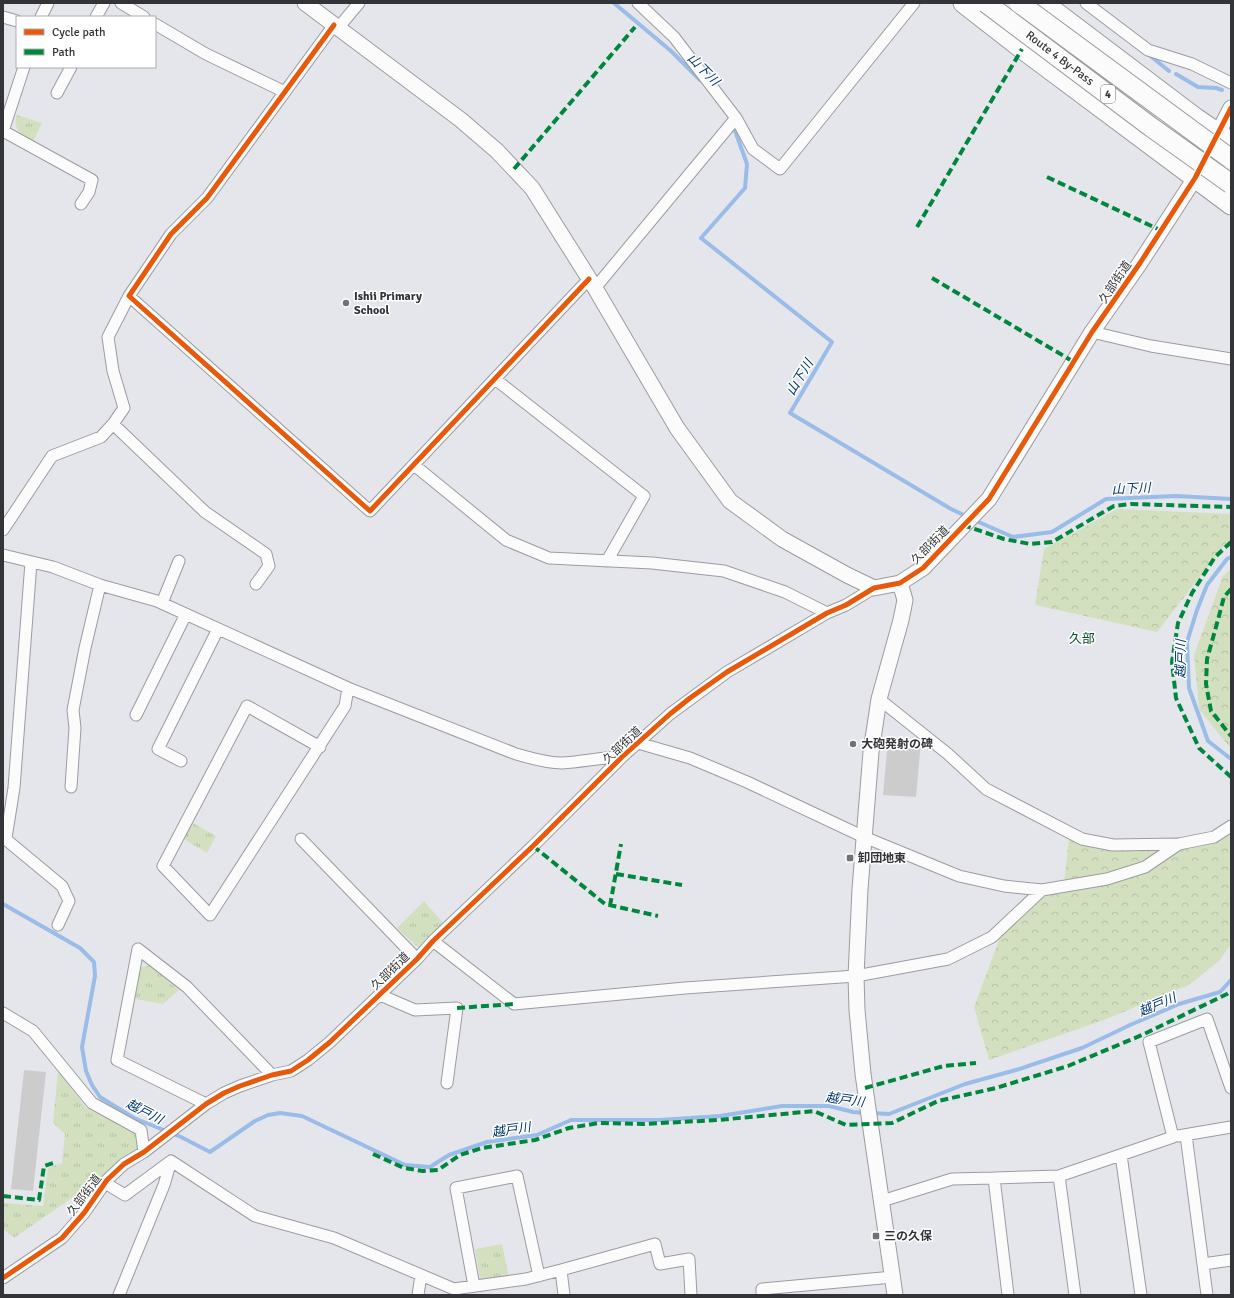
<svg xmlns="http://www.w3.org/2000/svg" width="1234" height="1298" viewBox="0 0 1234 1298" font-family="Signika,'Noto Sans JP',sans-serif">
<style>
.grass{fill:url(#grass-tufts)}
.forest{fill:url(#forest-crowns)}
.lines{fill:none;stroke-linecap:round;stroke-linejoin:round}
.stream{stroke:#99bce8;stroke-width:4}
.building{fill:#cdcccd}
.street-casing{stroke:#9c9ca0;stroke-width:13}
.secondary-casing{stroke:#9c9ca0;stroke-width:17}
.highway-casing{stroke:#9c9ca0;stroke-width:21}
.street{stroke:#fbfbfc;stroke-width:11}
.secondary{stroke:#fbfbfc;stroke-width:15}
.highway{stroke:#fbfbfc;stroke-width:19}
.highway-bridge-casing{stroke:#9c9ca0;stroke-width:21;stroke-linecap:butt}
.highway-bridge{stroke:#fbfbfc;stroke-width:19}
.quiet{stroke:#00873e;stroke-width:4;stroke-dasharray:8 4;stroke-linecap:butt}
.cycleway-casing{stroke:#fff;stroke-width:8}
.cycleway{stroke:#e8590c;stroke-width:5}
.poi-dot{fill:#717276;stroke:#fff;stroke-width:1.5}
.labels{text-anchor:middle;stroke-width:3;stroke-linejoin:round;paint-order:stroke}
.shield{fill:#fff;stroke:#707173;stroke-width:1}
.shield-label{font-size:11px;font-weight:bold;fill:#333437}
.street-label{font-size:12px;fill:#333437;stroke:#fff}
.poi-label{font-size:12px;font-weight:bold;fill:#333437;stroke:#fff;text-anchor:start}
.water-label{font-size:13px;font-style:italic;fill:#01366c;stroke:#fff}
.neighbourhood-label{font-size:13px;fill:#045024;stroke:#fff}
</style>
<defs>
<pattern id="grass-tufts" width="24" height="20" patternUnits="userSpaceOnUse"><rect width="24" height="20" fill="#d3e0c0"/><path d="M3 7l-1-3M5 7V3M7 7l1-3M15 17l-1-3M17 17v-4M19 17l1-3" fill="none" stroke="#b6c1a6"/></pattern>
<pattern id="forest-crowns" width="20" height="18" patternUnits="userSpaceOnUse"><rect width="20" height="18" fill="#d3e0c0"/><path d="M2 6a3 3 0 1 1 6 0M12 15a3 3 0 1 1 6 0" fill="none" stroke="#b6c1a6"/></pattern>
</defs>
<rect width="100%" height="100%" fill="#e5e6eb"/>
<path class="grass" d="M17,115L42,123L33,142C22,134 12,131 17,115Z
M193,823L216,836L207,853L184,839Z
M424,901L444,924L421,950L397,928Z
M149,965L179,990L163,1004L135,999L140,968Z
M58,1070L86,1108L144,1138V1148L14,1238L3,1229V1203L43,1206L48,1168L62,1163L65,1134L53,1123Z
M502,1244L509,1278L486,1282L480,1278L475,1249Z"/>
<path class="forest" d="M1117,509L1231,514V537L1157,632L1035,605L1044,549Z
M1231,569V749L1199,709L1194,655L1223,576Z
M1231,834V944L1220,960L1189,985L1104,1020L989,1060L974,1007L1005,924L1045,893L1064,883L1069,838L1177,847L1219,841Z"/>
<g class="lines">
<path class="stream" d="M614,3L671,51L700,80
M1148,54L1169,71
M1176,74L1198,87L1216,88L1222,90
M733,125L747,164L745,188L701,238L832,342L790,413L951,509L968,517
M974,520L1013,537L1052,532L1106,499L1176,496L1231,499
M1231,557L1227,559L1207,585L1197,610L1187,642L1189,688L1208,741L1231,759
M3,904L80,948L94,962L95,976L82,1047L86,1071L92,1085L100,1097L134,1118L181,1137L210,1152L255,1121L268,1115L280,1113L302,1116L405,1165L430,1167L449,1155L487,1142L537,1135L571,1120H659L720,1116L782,1106H829L853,1112L865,1113
M872,1113L889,1114L965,1084L1016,1070L1082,1048L1130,1025L1179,1004L1220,992L1231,980"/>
</g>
<path class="building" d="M888,739L921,741L916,797L883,795Z
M24,1070L46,1072L33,1191L11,1189Z"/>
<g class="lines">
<defs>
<path id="street" d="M121,3L144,17
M638,3L674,37L736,118L753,149L780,169L914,3
M1086,3L1148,50L1192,64L1231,83
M3,17L17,21
M41,17L48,3
M96,17L104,3
M155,24L206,54L285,92
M334,25L207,198L171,234L129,296L370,511L589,279
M338,28L359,3
M57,93L71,67
M3,131L92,180L89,192L81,204
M3,131L24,67
M595,288L736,118
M1092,332L1151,346L1231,359
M495,379L644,496L607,561
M113,424L205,512L266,554L269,566L256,584
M414,465L506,540L549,558L652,563L724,571L785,592L827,613
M3,530L52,456L101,437L113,424L124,408L113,371L108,337L129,296
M3,555L53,567L100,585L157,601L348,688L516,754C531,758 546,763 562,763C582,762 602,757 622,757
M162,603L179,561
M879,699L948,754L986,789L1082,839L1113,845L1179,844L1214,837L1231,826
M136,715L186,614
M638,743L690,758L747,782L864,837L959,876L1004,886L1042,890L1107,879L1145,867L1179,844
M320,747L247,706L163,866L210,915L345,706L348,688
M181,761L158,749L218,629
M71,787L75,728L73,710L85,648L100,585
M3,837L62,886L69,901L58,925
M6,838L14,788L31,562
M301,839L417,959
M433,941L514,1004L685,988L856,976L948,959L992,937L1042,890
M380,995L415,1010L457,1008L447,1083
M3,1013L33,1031L92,1103L141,1130L144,1152
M206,1104L117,1060L138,949L187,987L272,1075
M1186,1135L1207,1295
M1178,1136L1231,1127
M1121,1155L1141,1295
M1059,1176L1075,1295
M994,1178L1059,1176L1173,1137L1149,1042L1207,1019L1231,1088
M105,1183L125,1195L171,1161L255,1216L334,1238L454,1289L526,1279L561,1270L564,1295
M882,1201L952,1179L994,1178L1008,1295
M1203,1264L1231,1260
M561,1270L655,1244L660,1264L689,1259L691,1295
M3,1278L62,1238L84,1213L107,1180L124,1164L144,1152L206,1104L224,1093L240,1086L272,1075L291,1071L308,1060L330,1042L417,959L433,941L533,846L622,757L670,714L727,672L827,613L846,605L874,588
M474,1286L456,1188L517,1176L539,1276
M119,1295L164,1185L171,1161
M418,1295L421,1275
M762,1295V1289L893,1277"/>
<path id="secondary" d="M305,3L461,120L497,151L532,188L595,288L677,428L730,501L782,539L847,575L874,588L900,583L923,568L989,499L1092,332L1140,263L1195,178L1231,108
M895,1295L863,1074L857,1010L856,976L860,889L871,752L879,699L901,620L905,600L900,583"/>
<path id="highway" d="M963,3L1022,49L1231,205
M1044,3L1196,118L1231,142"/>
</defs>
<use href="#street" class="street-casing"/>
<use href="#secondary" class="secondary-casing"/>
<use href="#highway" class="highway-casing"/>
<use href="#street" class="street"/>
<use href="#secondary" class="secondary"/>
<use href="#highway" class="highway"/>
<defs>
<path id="highway-bridge" d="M986,3L1151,127L1231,184
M1019,3L1231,159"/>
</defs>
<use href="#highway-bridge" class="highway-bridge-casing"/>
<use href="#highway-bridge" class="highway-bridge"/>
<path class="quiet" d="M514,169L635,27
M1047,177L1160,230
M917,227L1022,49
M932,278L1074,362
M963,525L1004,539L1030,544L1052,542L1114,506L1131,504L1231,507
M1231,542L1215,557L1192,593L1178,623L1172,662L1176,698L1199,748L1231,777
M1231,589L1224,597L1216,627L1207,659L1206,684L1211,711L1231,736
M533,846L605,904L658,916
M616,874L682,885
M610,906L621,844
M457,1008L514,1004
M865,1088L944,1066L976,1063
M373,1154L404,1168L423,1171L438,1170L460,1155L482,1148L535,1140L569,1128L599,1123L643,1124L718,1120L814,1111L846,1125L892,1123L938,1101L996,1088L1068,1066L1142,1035L1227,994L1231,991
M3,1196L39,1200L44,1166L56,1162"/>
<defs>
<path id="cycleway" d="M334,25L207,198L171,234L129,296L370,511L589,279
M3,1278L62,1238L84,1213L107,1180L124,1164L144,1152L206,1104L224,1093L240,1086L272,1075L291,1071L308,1060L330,1042L417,959L433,941L533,846L622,757L670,714L690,698L727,672L827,613L846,605L874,588L900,583L923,568L989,499L1092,332L1140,263L1195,178L1231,108"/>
</defs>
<use href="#cycleway" class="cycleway-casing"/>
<use href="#cycleway" class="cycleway"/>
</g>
<g class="poi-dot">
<circle cx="346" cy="303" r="4"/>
<circle cx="853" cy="744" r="4"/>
<rect x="846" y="854" width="8" height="8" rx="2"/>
<rect x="872" y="1232" width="8" height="8" rx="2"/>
</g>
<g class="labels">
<rect class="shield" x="1101" y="85" width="14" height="18" rx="3"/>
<g class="shield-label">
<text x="1108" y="98">4</text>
</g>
<g class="street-label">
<text transform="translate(1060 58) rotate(37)" y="4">Route 4 By-Pass</text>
<text transform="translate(1115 282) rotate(-56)" y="4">久部街道</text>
<text transform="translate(930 545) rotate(-45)" y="4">久部街道</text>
<text transform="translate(622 745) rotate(-43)" y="4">久部街道</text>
<text transform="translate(390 971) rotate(-44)" y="4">久部街道</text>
<text transform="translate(84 1195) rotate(-53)" y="4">久部街道</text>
</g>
<g class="poi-label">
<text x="354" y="300">Ishii Primary<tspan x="354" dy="14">School</tspan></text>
<text x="861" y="748">大砲発射の碑</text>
<text x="858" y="862">卸団地東</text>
<text x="884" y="1240">三の久保</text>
</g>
<g class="water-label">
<text transform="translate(704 69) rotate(45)" y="5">山下川</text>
<text transform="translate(799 377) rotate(-59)" y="5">山下川</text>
<text transform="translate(1131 488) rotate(-3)" y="5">山下川</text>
<text transform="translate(1180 659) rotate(-89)" y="5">越戸川</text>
<text transform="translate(1157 1004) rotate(-23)" y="5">越戸川</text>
<text transform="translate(845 1099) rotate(8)" y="5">越戸川</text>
<text transform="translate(145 1111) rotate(27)" y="5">越戸川</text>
<text transform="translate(511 1129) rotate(-8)" y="5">越戸川</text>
</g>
<g class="neighbourhood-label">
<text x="1082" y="643">久部</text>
</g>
</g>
<rect width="1234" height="1298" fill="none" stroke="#333437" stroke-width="8"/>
<rect x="16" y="16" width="140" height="52" fill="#ffffff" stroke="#adaeaf"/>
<rect x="24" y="29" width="20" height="6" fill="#e8590c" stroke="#adaeaf"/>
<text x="52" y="36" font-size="12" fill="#333437">Cycle path</text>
<rect x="24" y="49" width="20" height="6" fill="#00873e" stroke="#adaeaf"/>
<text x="52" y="56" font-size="12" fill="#333437">Path</text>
</svg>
